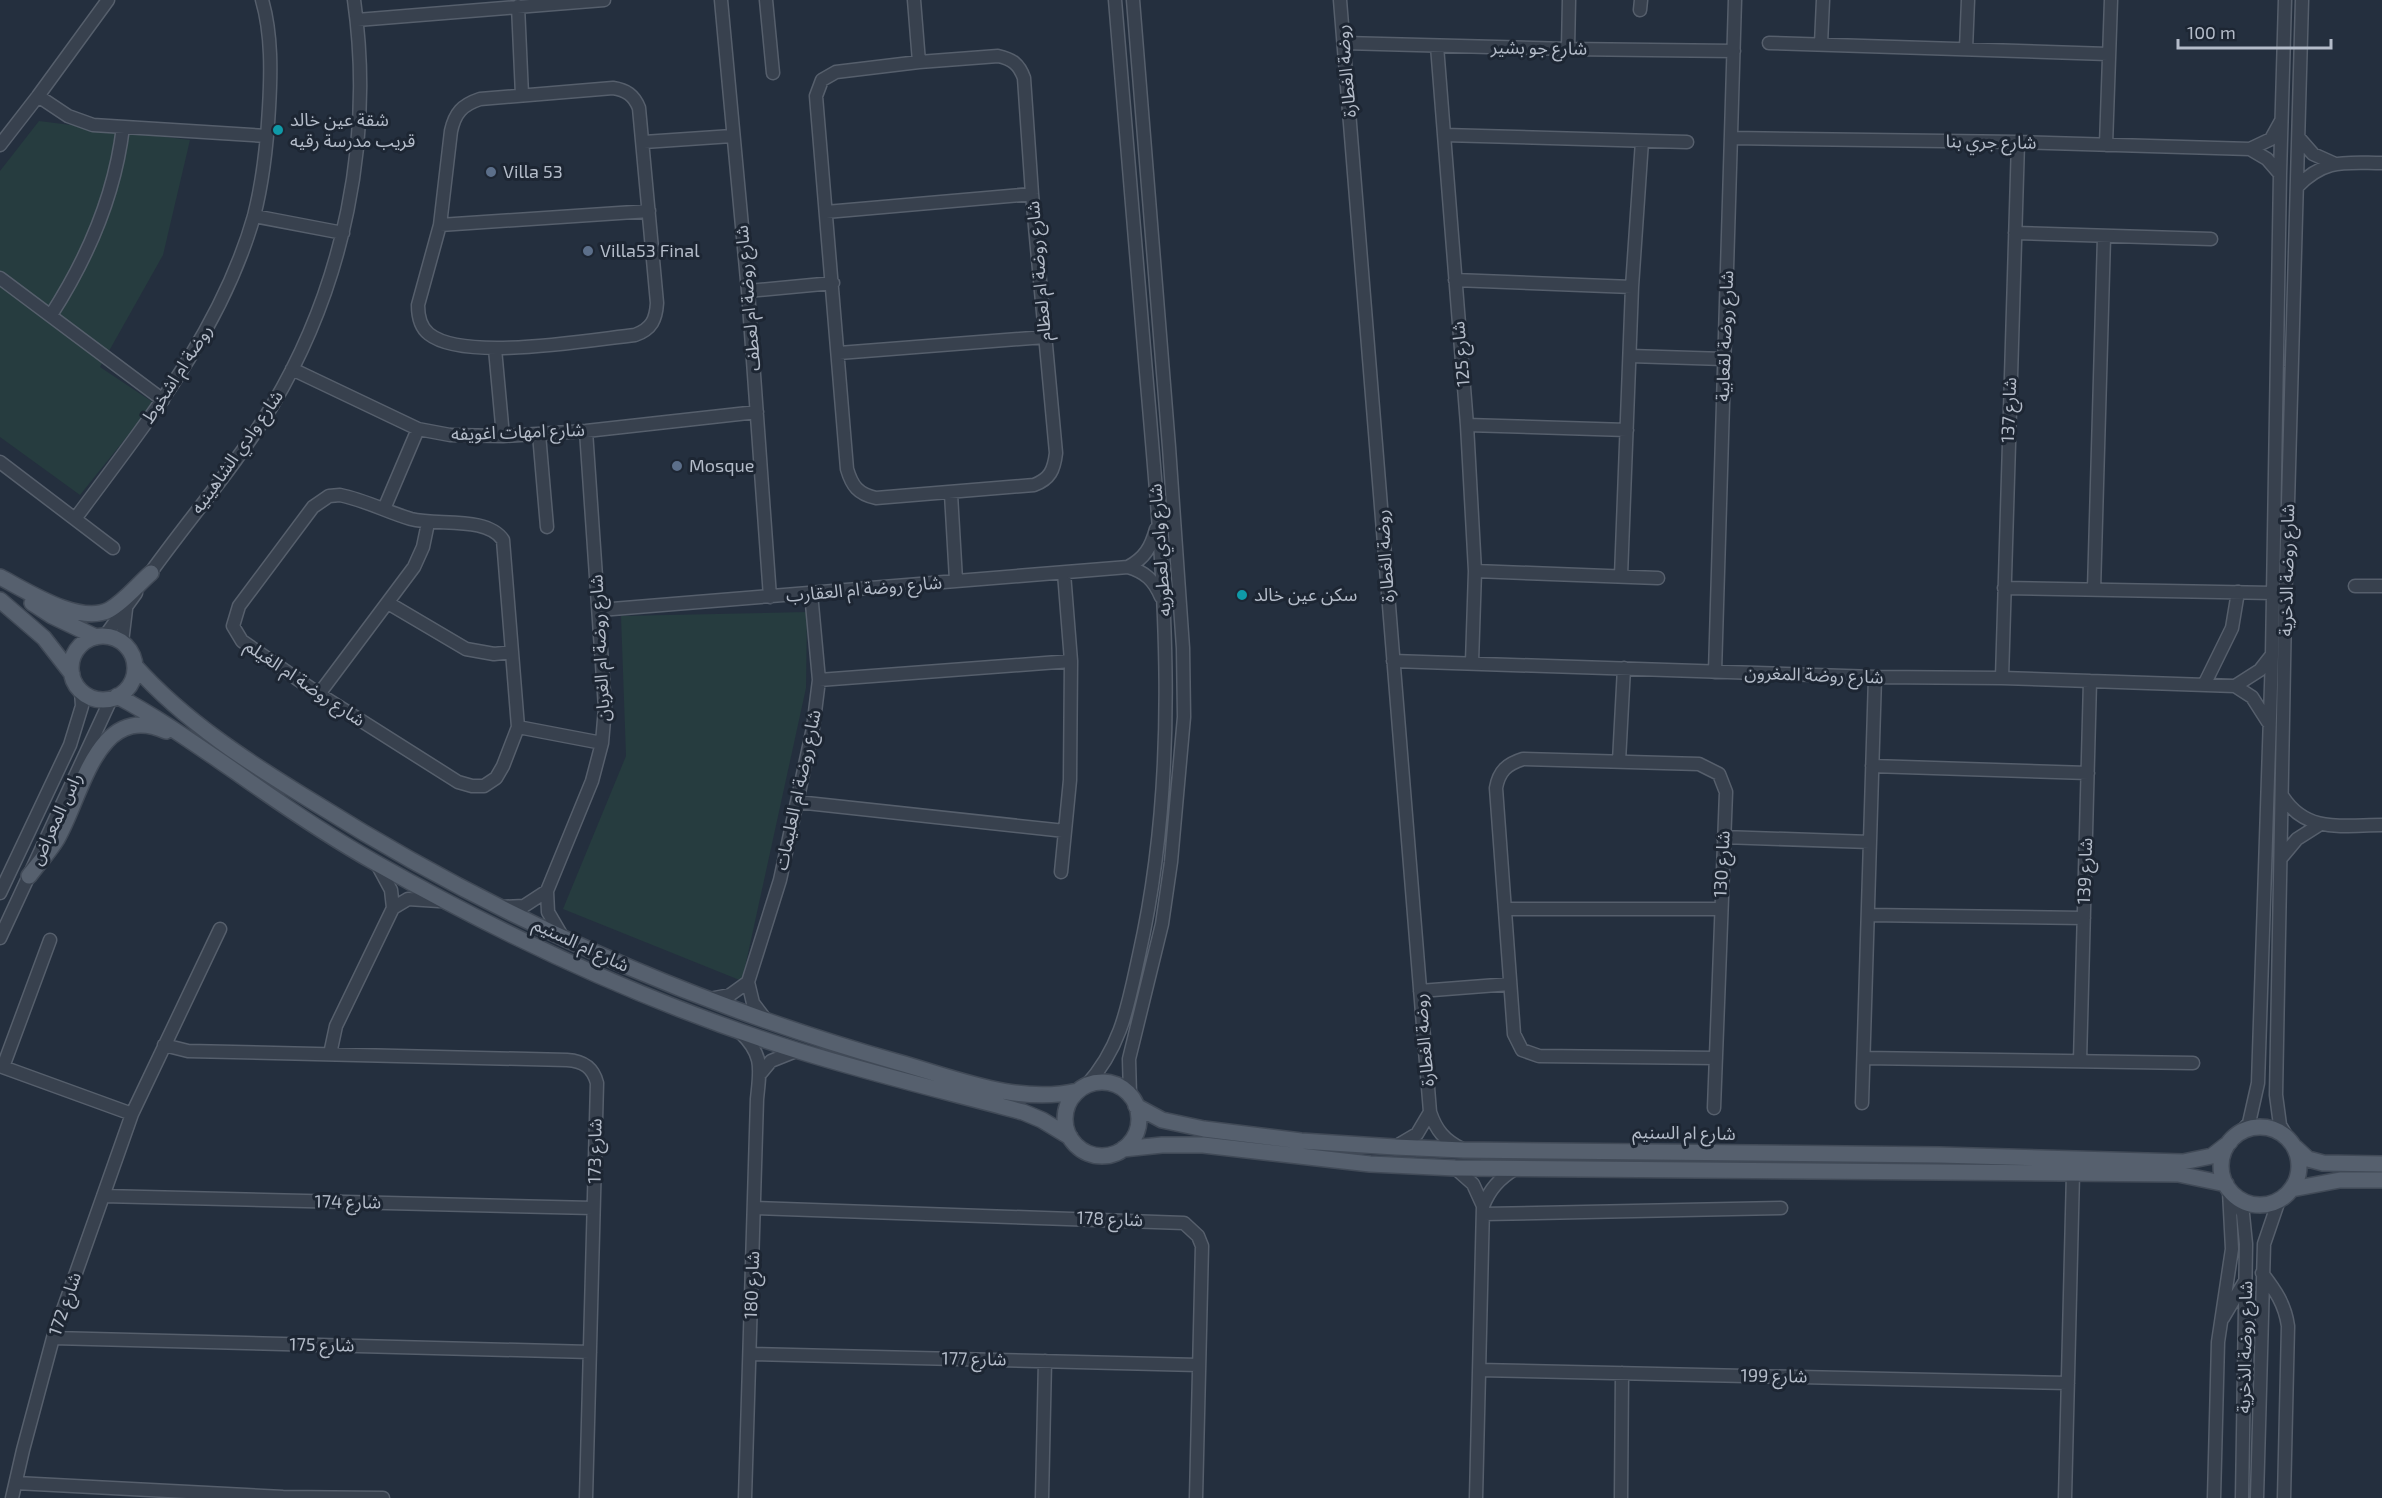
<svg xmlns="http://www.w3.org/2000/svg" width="2382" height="1498" viewBox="0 0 2382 1498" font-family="'Exo 2','Noto Sans Arabic',sans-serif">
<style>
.green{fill:#263c3f}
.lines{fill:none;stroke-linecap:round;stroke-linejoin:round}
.minor-casing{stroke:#565f6c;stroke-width:15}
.major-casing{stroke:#414a57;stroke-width:18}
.minor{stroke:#38414e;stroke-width:12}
.major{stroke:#56606e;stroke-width:15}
.culture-dot{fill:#0f9aa8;stroke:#1d2633;stroke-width:2}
.service-dot{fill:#5c6f8a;stroke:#1d2633;stroke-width:2}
.labels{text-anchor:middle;stroke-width:6;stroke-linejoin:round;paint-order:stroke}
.street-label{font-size:18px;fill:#b4bcc9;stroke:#1d2633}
.poi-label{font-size:18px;fill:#b4bcc9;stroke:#1d2633;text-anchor:start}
</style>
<rect width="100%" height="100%" fill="#242f3e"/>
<path class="green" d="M39,121L190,140L163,255L100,367L154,403L80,495L0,437V171Z
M807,612L806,688L742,981L563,909L626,756L621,616Z"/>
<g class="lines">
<defs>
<path id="minor" d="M721,0L748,291L770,597
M766,0L773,73
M914,0L919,62
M1340,0L1430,1112C1436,1130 1444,1140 1462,1149
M518,6L522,95
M1640,10L1641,0
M357,20L604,0
M1344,43L1568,49L1734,51
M1769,43L2108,54
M1821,44L1823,0
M1437,46L1467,425L1475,571L1472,662
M1568,49L1569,0
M1966,49L1968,0
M998,56C1012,59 1019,64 1024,78L1032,194L1056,453C1054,470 1050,479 1034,485L876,498C858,494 852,486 847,469L816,96L822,80L836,72L919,62Z
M613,88C626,90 634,95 639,108L657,303C656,319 652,329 635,335C589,340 464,362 429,334C420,327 418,317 418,305L440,225L451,131C455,113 462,105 480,99Z
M38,96L68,116L93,125L267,136
M1444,135L1687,142
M1732,138L2018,142L2250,149L2267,159L2280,174
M2299,138L2313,154L2333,163
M644,142L732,136
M0,145L38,96L108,0
M2106,145L2111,0
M2250,149L2271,139L2281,121
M2297,187C2325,158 2345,163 2382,163
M826,212L1032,194
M254,216L343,233
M440,225L649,211
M2015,233L2211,239
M0,278L163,400
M1455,280L1632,287
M748,291L833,283
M51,315C87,259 115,195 123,127
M495,349L503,436
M839,353L1045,337
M1630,356L1724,359
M292,369L418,429L450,435L503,436L586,431L757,412
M1467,425L1627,430
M539,434L547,527
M0,462L113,548
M951,494L956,580
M340,495C365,500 387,512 411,519C438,526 487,516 503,540L518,727L503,766L496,778L484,786H472L458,782L319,694L242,641L233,626L239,606L313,507L329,496Z
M384,509L418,429
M75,519C145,424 221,332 254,216C263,181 267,144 269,108C271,74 272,34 262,0
M1128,567C1145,558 1151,547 1156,529
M1475,571L1658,578
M1621,576L1632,287L1642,141
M146,579C187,521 235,467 272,406C344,285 374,140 354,0
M2355,586H2382
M2004,588L2273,593
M2094,590L2104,237
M388,603L466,649L494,654L512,652
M600,610L1128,567C1145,572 1154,580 1161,597
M105,636L136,593
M122,642L126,609
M1393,661L1875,677L2002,678L2235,686L2260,670L2271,656
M1715,672L1735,0
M2002,678L2018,142
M819,680L1071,661
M2204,685L2232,628L2238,592
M2235,686L2252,697L2268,722
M319,694L414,567L423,547L428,523
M518,727L602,743
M1619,761L1624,668
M1872,766L2088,773
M2283,797C2307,834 2344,825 2382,825
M797,802L1065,831
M1723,837L1870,842
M2282,857L2297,839L2319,825
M377,864L391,890L393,908
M1061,872L1070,780L1071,661L1064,573
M0,893L70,745L82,706L81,691
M501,907L524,906L547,891
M1505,909H1720
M1868,915L2084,918
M562,936L548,912L547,891L592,781L602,743L605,708L586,431
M0,938L111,699
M1420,991L1510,984
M709,999L730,995L748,982
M766,1020L753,1003L748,982L780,880L813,728L819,680L811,593
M740,1032C764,1055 760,1069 757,1099L745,1498
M164,1045L188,1051L567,1060C583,1061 593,1067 597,1083L586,1498
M330,1054L336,1026L393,908L408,899L439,901
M1864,1058L2193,1063
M2080,1061L2090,681
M0,1066L132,1114
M3,1067L50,940
M761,1073L771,1061L796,1051
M1086,1086C1122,1046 1128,1005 1139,955C1185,751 1161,553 1144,348C1135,232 1125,116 1115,0
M1130,1095L1129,1059L1162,924L1171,862L1184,717L1183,648L1169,447L1133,0
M1862,1103L1875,677
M1714,1108L1726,792L1719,774L1699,764L1523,759C1507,764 1499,771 1496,788L1514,1034L1522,1050L1539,1056L1716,1058
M2240,1133L2249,1123L2258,1083L2272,655L2280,174L2285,0
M2287,1137L2280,1125L2276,1095L2285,611L2302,0
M1395,1147L1417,1134L1430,1112
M1455,1168L1473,1184L1483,1206L1476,1498
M103,1196L593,1208
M2236,1197L2243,1214L2246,1244L2242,1498
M1483,1206C1490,1189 1499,1179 1515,1169
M755,1208L1184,1223L1198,1236L1202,1246L1196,1498
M1483,1214L1781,1208
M2262,1273C2275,1290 2285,1304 2288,1326L2284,1498
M2223,1318L2245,1281
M53,1338L590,1352
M750,1354L1198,1365
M1479,1370L2068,1383
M16,1483L283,1497L383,1498
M12,1498L23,1450L53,1338L132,1114L220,929
M1042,1498L1045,1361
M1621,1498L1622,1373
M2065,1498L2073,1173
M2214,1498L2218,1342L2232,1249L2229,1191
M2257,1498L2264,1244L2279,1200"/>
<path id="major" d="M0,577C27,591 79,625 109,610C125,601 138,584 151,573
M0,600L44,638L72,674
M32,603L52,616L96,637
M71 668a32 32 0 1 1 64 0a32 32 0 1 1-64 0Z
M135,666C185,722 251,764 315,803C495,916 693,1004 897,1062C955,1078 1017,1105 1078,1091
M117,696C159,718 198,746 236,772C281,804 328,836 376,863C510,939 652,1005 799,1051C873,1074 948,1092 1023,1112L1042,1120L1070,1137
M29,876C38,864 49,852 57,839C82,797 96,700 166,731
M1065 1119a37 37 0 1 1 74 0a37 37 0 1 1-74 0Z
M1136,1106L1162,1120L1204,1129L1301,1141L1395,1147L1463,1150L1940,1155L2183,1162L2212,1156L2230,1142
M2221 1166a39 39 0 1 1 78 0a39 39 0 1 1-78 0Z
M2295,1147L2308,1159L2323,1163L2382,1164
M1123,1149L1162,1145H1203L1370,1164L1455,1168L2178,1174L2226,1184
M2292,1189L2340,1180H2382"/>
</defs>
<use href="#minor" class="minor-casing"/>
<use href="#major" class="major-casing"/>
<use href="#minor" class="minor"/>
<use href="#major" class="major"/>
</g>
<g class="culture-dot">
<circle cx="278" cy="130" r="6"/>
<circle cx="1242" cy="595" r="6"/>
</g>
<g class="service-dot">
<circle cx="491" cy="172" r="6"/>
<circle cx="588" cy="251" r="6"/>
<circle cx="677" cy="466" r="6"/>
</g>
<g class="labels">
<g class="street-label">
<text transform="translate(1539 48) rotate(1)" y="6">شارع جو بشير</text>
<text transform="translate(1346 71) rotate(-95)" y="6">روضة الغطارة</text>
<text transform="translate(1991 142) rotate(1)" y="6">شارع جري بنا</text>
<text transform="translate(1039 271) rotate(-95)" y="6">شارع روضة ام لعظام</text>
<text transform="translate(748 298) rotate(-95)" y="6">شارع روضة ام لعطف</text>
<text transform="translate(1725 336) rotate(-88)" y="6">شارع روضة لقعابية</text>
<text transform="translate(1461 354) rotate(-95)" y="6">شارع 125</text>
<text transform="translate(177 374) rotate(-57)" y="6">روضة ام اشخوط</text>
<text transform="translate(2009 410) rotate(-88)" y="6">شارع 137</text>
<text transform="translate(518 432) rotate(-2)" y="6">شارع امهات اغويفه</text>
<text transform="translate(237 452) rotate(-55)" y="6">شارع وادي الشاهينيه</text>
<text transform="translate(1160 550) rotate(-94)" y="6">شارع وادي لعطوريه</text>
<text transform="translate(1385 556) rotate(-94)" y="6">روضة الغطارة</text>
<text transform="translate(2287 570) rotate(-89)" y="6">شارع روضة الذخرية</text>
<text transform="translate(864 589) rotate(-5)" y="6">شارع روضة ام العقارب</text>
<text transform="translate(600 648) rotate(-93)" y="6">شارع روضة ام الغربان</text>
<text transform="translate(1814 675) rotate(2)" y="6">شارع روضة المغرون</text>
<text transform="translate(305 683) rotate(34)" y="6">شارع روضة ام الغيلم</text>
<text transform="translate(798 790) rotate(-78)" y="6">شارع روضة ام العليمات</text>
<text transform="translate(56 819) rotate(-65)" y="6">راس المعراض</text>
<text transform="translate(1722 864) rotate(-87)" y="6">شارع 130</text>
<text transform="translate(2085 871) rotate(-88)" y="6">شارع 139</text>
<text transform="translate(581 945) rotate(25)" y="6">شارع ام السنيم</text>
<text transform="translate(1424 1040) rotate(-95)" y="6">روضة الغطارة</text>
<text transform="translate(1684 1133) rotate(1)" y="6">شارع ام السنيم</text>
<text transform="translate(595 1151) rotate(-89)" y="6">شارع 173</text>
<text transform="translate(348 1202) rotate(1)" y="6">شارع 174</text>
<text transform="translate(1110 1219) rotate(2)" y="6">شارع 178</text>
<text transform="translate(752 1285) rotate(-88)" y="6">شارع 180</text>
<text transform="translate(65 1304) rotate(-71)" y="6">شارع 172</text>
<text transform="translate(322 1345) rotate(1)" y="6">شارع 175</text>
<text transform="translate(2245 1347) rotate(-89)" y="6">شارع روضة الذخرية</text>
<text transform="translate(974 1359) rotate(1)" y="6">شارع 177</text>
<text transform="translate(1774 1376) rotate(1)" y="6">شارع 199</text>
</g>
<g class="poi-label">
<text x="290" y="126">شقة عين خالد<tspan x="290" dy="21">قريب مدرسة رقيه</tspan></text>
<text x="503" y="178">Villa 53</text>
<text x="600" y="257">Villa53 Final</text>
<text x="689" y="472">Mosque</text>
<text x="1254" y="601">سكن عين خالد</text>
</g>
</g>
<path d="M2178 39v9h153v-9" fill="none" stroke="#b4bcc9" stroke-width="3"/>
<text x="2187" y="39" font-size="18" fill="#b4bcc9" stroke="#1d2633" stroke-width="4.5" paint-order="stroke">100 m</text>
</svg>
